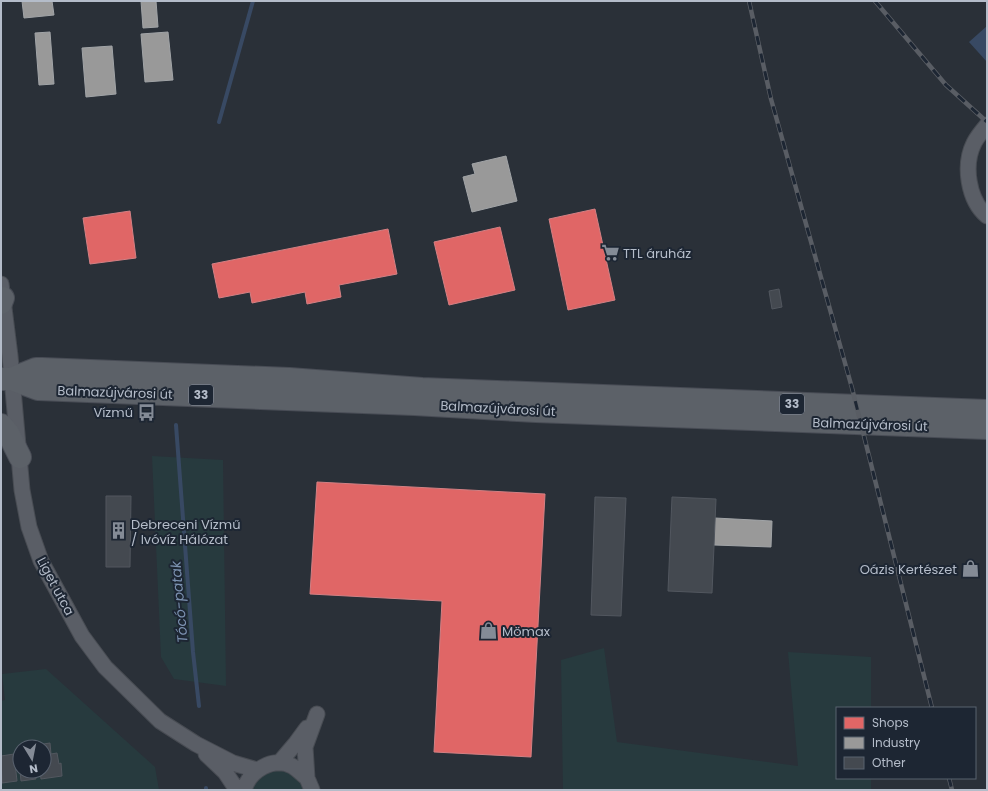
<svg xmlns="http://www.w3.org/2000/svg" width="988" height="791" viewBox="0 0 988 791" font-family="Poppins,sans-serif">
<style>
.green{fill:#273a3e;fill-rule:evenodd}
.water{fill:#384963}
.shops{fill:#e06666;stroke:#d38084}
.industry{fill:#999;stroke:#a1a4a7}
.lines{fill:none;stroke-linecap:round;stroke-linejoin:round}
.stream{stroke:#384963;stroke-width:4}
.building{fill:#444950;stroke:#52575f}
.minor-casing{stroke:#484c53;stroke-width:17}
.primary-casing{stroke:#484c55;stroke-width:24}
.minor{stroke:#5a5e66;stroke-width:15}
.primary{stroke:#5c6168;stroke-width:22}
.rail-casing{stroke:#595d64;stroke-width:4.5}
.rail{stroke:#1d2633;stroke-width:3;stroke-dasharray:9;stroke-linecap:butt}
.labels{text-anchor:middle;stroke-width:4;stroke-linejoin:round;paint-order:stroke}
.shield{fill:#1d2633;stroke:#878f9c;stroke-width:1}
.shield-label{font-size:12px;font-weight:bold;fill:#b4bcc9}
.poi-label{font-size:13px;fill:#b4bcc9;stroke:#1d2633;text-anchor:start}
.street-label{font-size:13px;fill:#b4bcc9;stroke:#1d2633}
.water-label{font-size:14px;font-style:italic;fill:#7c92b1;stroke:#1d2633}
</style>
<rect width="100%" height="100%" fill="#2a3038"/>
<path class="green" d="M152,456L223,460L226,686L174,679L161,657Z
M604,648L617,742L798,766L788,652L871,657V708H837V778H871V790H563L561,660Z
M46,669L155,767L159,790H1V701L5,700L2,674ZM20,747H44V771H20Z
M274,770C290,770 298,776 305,790H250L260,775Z"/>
<path class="water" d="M987,26V62L969,42Z"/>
<path class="shops" d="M595,209L615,300L568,310L549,219Z
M130,211L136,258L90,264L83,218Z
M500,227L515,290L449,305L434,242Z
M388,229L397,274L339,285L341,297L307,304L305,292L252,303L250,292L219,298L212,264Z
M317,482L545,494L531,757L434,752L442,601L310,594Z"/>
<path class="industry" d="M22,1H52L54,15L24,18Z
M141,1H156L158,27L143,28Z
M50,32L54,84L39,85L35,33Z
M168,32L173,80L145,82L141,34Z
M112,46L116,94L86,97L82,48Z
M506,156L517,201L472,212L463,177L475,174L472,164Z
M715,518L772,521L771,547L714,545Z"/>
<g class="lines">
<path class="stream" d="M219,122L253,1
M176,425L193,652L199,706
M206,788V790"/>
</g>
<path class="building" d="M779,289L782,307L772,309L769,291Z
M106,496H131L130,567H106Z
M595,497L626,498L621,616L591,615Z
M672,497L716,499L712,593L668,591Z
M50,743L51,754L57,753L59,764L61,763L62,776L41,779L40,771H44V747H37V745Z
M18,753H20V771Z
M14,754L17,781L2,783L1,756Z
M20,771H35L36,779L21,781Z"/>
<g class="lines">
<defs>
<path id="minor" d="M987,125C982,131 977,137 974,143C963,165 968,200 987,216
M1,284L10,356L22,490L29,527L41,561L82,636L105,667L160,721L196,744L233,763L257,770
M206,754L225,772L237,790
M279,763L296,743L307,728
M244,790C249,771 273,756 292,766C297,769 302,774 307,778
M312,790L307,778L305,747L317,714"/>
<path id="primary" d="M1,303L3,298
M1,379H11L36,369H42L289,379L422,389L987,411
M11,379L38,389L414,404L536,411L987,428
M1,425L8,433L20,457"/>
</defs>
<use href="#minor" class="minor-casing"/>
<use href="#primary" class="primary-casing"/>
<use href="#minor" class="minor"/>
<use href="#primary" class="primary"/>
<defs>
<path id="rail" d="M749,1L771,99L852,388L932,708
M875,1L946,85L987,122
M949,778L952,790"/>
</defs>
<use href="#rail" class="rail-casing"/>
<use href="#rail" class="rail"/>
</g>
<defs>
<symbol id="supermarket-bare" viewBox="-9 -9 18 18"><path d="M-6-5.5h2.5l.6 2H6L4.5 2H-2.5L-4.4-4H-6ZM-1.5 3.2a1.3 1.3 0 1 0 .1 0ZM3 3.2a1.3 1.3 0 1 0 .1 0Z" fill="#848b96" stroke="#1d2633" stroke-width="2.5" paint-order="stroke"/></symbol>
<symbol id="bus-bare" viewBox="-9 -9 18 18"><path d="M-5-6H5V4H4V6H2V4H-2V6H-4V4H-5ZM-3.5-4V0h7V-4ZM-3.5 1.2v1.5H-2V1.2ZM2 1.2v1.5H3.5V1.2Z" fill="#848b96" stroke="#1d2633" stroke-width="2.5" paint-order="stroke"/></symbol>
<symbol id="building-bare" viewBox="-9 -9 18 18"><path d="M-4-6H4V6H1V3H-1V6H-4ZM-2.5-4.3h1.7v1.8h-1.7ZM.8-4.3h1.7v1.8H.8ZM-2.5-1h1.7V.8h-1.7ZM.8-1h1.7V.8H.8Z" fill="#848b96" stroke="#1d2633" stroke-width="2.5" paint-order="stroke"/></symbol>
<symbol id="shop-bare" viewBox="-9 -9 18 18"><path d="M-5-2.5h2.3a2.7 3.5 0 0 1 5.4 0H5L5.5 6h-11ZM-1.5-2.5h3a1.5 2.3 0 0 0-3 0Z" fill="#848b96" stroke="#1d2633" stroke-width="2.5" paint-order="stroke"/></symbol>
</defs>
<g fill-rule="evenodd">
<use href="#supermarket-bare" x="598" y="240" width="25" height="25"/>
<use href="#bus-bare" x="134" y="400" width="25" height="25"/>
<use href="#building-bare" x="106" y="518" width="25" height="25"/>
<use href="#shop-bare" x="958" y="556" width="25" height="25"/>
<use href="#shop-bare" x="476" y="618" width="25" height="25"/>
</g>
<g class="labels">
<g class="shield">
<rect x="189" y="385" width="24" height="20" rx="3"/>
<rect x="780" y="394" width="24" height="20" rx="3"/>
</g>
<g class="shield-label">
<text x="201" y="399">33</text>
<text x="792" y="408">33</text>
</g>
<g class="poi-label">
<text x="623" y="258">TTL áruház</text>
<text x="133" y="417" text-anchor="end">Vízmű</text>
<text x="131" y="529">Debreceni Vízmű<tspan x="131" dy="15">/ Ivóvíz Hálózat</tspan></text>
<text x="957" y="574" text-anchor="end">Oázis Kertészet</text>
<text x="502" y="636">Mömax</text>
</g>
<g class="street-label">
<text transform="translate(115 392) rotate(2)" y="5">Balmazújvárosi út</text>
<text transform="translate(498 408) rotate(3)" y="5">Balmazújvárosi út</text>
<text transform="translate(870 424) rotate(2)" y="5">Balmazújvárosi út</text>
<text transform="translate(56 586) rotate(62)" y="5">Liget utca</text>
</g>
<g class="water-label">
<text transform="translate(179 602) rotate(-95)" y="5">Tócó-patak</text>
</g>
</g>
<rect width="988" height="791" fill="none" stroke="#b4bcc9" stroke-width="4"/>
<rect x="836" y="707" width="140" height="72" fill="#1d2633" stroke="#59626f"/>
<rect x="844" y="717" width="20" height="12" fill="#e06666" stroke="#59626f"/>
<text x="872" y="727" font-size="12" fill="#b4bcc9">Shops</text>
<rect x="844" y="737" width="20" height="12" fill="#999999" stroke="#59626f"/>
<text x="872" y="747" font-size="12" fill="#b4bcc9">Industry</text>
<rect x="844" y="757" width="20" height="12" fill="#444950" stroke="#59626f"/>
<text x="872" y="767" font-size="12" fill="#b4bcc9">Other</text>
<g transform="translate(32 759) rotate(170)"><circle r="19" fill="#1d2633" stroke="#59626f"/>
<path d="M0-3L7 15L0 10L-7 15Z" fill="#848b96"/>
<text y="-6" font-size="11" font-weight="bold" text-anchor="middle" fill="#b4bcc9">N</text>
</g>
</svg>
